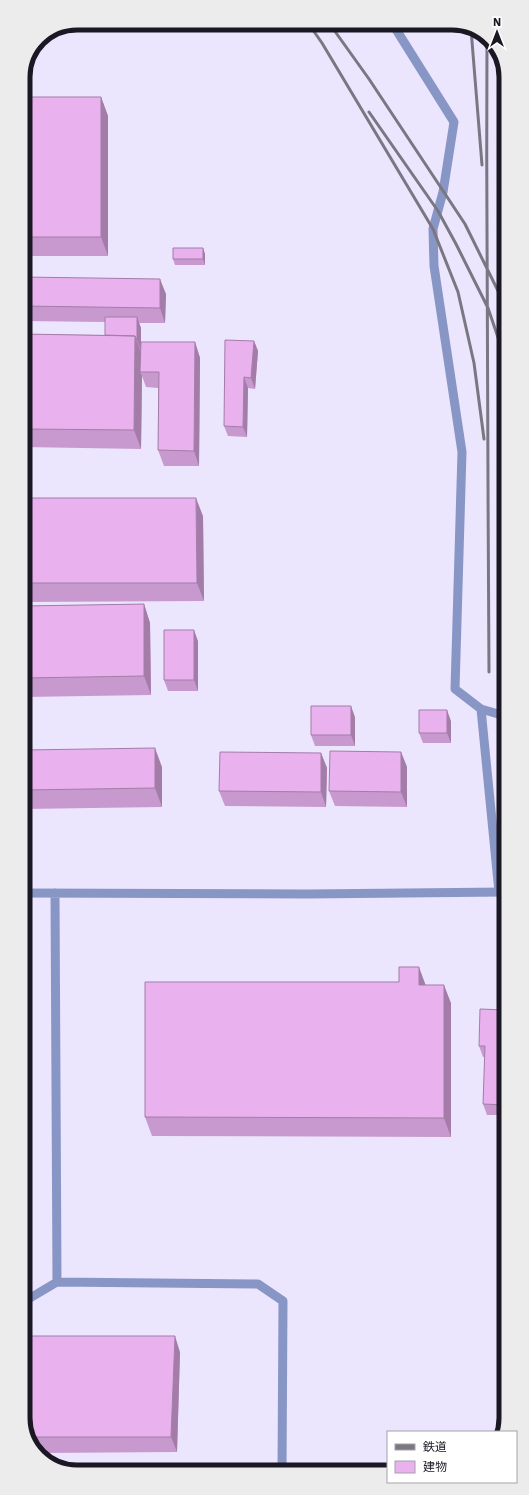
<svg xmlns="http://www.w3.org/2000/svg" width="529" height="1495" viewBox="0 0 529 1495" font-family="'Work Sans','Noto Sans JP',sans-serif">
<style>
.built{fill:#ece5fe}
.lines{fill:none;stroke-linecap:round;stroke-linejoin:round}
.lane{stroke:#8896c6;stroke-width:9}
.rail{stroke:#7a7682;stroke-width:3}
.wall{fill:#c899ce}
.shaded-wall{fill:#a37da7}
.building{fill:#e9b2ef;stroke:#a37da7}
.rim{fill:none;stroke:#1b1723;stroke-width:5}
</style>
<rect width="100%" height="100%" fill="#f4f0fe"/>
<path class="built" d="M77,23H456L487,36L504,63L506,1418L501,1432H388V1470L73,1472L42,1459L25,1432L23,74L39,39Z"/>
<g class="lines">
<path class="lane" d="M392,23L454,122L443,192L433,229L434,266L462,452L455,689L481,709L499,892
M481,709L505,716
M24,893L308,894L505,892
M55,893L57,1282
M25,1301L57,1282L258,1284L283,1301L282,1471"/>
<path class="rail" d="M308,23L322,43L433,229L458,292L474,363L484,439
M329,23L369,79L465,224L504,303
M471,29L482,165
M487,36C486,248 488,460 489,672
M369,112L438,211L456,244L488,308L505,358"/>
</g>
<path class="wall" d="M23,97H101L108,116V256H23Z
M203,248L205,254V265H175L173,259Z
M23,277L166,294L165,323H139L141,328V342H195L200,358L199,466H164L158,450V388L146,387L142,376L141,449L24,447L23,334L105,335V322L23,321Z
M254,341L258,351L255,389L248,388L247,437L228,436L224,426Z
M24,498L203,516L204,601L24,602Z
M144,604L150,623L151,695L24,697V606Z
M198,641V691H168L164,680Z
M355,717V746H315L311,735Z
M451,721V743H423L419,733Z
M24,750L162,767V807L24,809Z
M401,752L407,767V807L335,806L329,791Z
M321,753L327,768L326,807L225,806L219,791Z
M425,985L451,1003V1137L152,1136L145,1117Z
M505,1010L506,1115H487L483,1104L485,1057H483L479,1046Z
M180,1352L177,1452L38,1453L25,1432Z"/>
<path class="shaded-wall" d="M101,97L108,116V256L101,237Z
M203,248L205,254V265L203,259Z
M160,279L166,294L165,323L160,308Z
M137,317L141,328V351L137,340Z
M135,336L142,355L140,372L142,376L141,449L134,430Z
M254,341L258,351L255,389L251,378Z
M195,342L200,358L199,466L194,451Z
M244,377L248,388L247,437L243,427Z
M196,498L203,516L204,601L197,583Z
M144,604L150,623L151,695L144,676Z
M194,630L198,641V691L194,680Z
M351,706L355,717V746L351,735Z
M447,710L451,721V743L447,733Z
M155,748L162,767V807L155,788Z
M401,752L407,767V807L401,792Z
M321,753L327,768L326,807L321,792Z
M419,967L426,986L419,985Z
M444,985L451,1003V1137L444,1118Z
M175,1336L180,1352L177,1452L171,1437Z"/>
<path class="building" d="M23,97H101V237H23Z
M173,248H203V259H173Z
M23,277L160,279V308L23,306Z
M105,317H137V340L135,336L105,335Z
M23,334L135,336L134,430L24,429Z
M225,340L254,341L251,378L244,377L243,427L224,426Z
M141,342H195L194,451L158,450L159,372H140Z
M24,498H196L197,583H24Z
M144,604V676L24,678V606Z
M164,630H194V680H164Z
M311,706H351V735H311Z
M419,710H447V733H419Z
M155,748V788L24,790V750Z
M330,751L401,752V792L329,791Z
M220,752L321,753V792L219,791Z
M399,967H419V985H444V1118L145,1117V982H399Z
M480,1009L505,1010L506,1105L483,1104L485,1046H479Z
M25,1336H175L171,1437H28L25,1432Z"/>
<path d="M0 0H529V1495H0ZM77 30H452A47 47 0 0 1 499 77V1418A47 47 0 0 1 452 1465H77A47 47 0 0 1 30 1418V77A47 47 0 0 1 77 30Z" fill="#edeced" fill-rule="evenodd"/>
<path class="rim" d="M77 30H452A47 47 0 0 1 499 77V1418A47 47 0 0 1 452 1465H77A47 47 0 0 1 30 1418V77A47 47 0 0 1 77 30Z"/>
<rect x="387" y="1431" width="130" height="52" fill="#ffffff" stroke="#a4a2a7"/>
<rect x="395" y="1444" width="20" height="6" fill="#7a7682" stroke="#a4a2a7"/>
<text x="423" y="1451" font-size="12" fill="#1b1723">鉄道</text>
<rect x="395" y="1461" width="20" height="12" fill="#e9b2ef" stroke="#a4a2a7"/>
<text x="423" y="1471" font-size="12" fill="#1b1723">建物</text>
<g transform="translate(497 32)" stroke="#ffffff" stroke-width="3" paint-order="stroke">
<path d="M0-3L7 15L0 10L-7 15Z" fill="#1b1723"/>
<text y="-6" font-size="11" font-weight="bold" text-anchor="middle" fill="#1b1723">N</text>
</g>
</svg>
